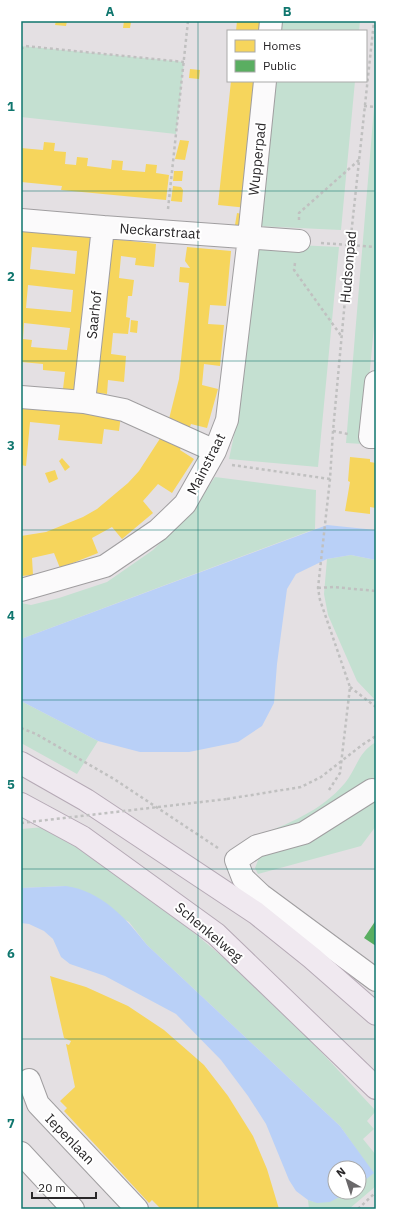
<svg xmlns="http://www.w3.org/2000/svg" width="397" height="1230" viewBox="0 0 397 1230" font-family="'IBM Plex Sans',sans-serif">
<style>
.green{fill:#c4e0d1}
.water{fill:#b9d0f7}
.homes{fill:#f6d55c;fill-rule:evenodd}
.public{fill:#5aae61}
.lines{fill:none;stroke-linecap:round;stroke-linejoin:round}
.minor-casing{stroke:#a09ea0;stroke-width:24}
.major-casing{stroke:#b5a9b5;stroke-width:24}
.path{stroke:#c0c0c0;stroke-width:2.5;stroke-dasharray:3 3;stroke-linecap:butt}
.minor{stroke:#fbfafb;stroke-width:22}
.major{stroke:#f0e9f0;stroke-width:22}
.path-bridge{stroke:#c0c0c0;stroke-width:2.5;stroke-dasharray:3 3;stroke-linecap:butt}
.grid{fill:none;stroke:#0f766e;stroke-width:1;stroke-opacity:0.55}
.labels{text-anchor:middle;stroke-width:4;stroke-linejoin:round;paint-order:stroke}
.street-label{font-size:14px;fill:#292729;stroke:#fff}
.neatline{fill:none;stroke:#0f766e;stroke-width:1.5}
.grid-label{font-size:13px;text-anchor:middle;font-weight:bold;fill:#0f766e}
</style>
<rect width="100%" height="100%" fill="#e4e0e3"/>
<path class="green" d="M278,21H360L359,31H277Z
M21,46L184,62L176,134L21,117Z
M271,81H355L341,230L256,226Z
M375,96L376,97V305L363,444L346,443Z
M254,243L339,247L318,467L229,459L238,416Z
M215,477L316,490L315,529L21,639V603L31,605L59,598L107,582L153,550L191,512Z
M351,555L376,560V701L357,681L328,615L324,594L327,559Z
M21,701L98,741L77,774L21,743Z
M376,742V826L361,846L258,874L255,868L260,855L244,841C280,827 319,814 345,783C356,770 358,752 376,742Z
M45,827C115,870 182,920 243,975C291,1017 333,1065 376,1111L367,1121L374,1129L363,1139L376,1155V1186L349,1209H309L308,1200C330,1208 339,1192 359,1192V1185L373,1173L340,1126L147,945L129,922L66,886L21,888V829Z"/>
<path class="water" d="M327,525L376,530V560L351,555L327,559L296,574L287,589L277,664L274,703L262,726L238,742L189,752H140L98,741L21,701V639Z
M66,886C101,891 126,918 147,945L340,1126L374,1173L359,1185V1168H335V1192H349L330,1202L317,1203L308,1200L296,1191L289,1180L266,1124L248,1096L221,1060L176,1014L105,976L70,964L61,957L53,939L44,931L29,924L21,923V888Z"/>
<path class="homes" d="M56,21H67L66,26L55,25Z
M124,21L131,22L130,28H123Z
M237,21H266L265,31H236Z
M190,69L200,70L199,79L189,78Z
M231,81H260L248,208L218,205Z
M180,140L189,141L185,160L175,159Z
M44,142L55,143L54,151L66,152L65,164L76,165L77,157L88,158L87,166L111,169L112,160L123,161L122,170L145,172L146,164L157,165L156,173L169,175L166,200L61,190L62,186L21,182V148L43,150Z
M174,171H183L182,181H173Z
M173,186L181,187L183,190L182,202L171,201Z
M237,213L247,215L246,226L235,225Z
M21,229L95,237L79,391L63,389L65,372L43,370V364L21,362ZM32,247L77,251L75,274L30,269ZM28,285L73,290L71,312L26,308ZM24,323L70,328L67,350L31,347L32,340L23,339Z
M106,238L156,244L154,267L135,265L136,258L121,256L119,278L134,280L132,296H128L126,317L130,318L128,334L113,333L111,354L126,356L124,382L108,380L107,394L91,392Z
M187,247L231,251L226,306L210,305L208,324L224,325L220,366L204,364L202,385L218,389L207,428L191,424L187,435L169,419L179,379L189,283L179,282L180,267L190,268L185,261Z
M131,320L138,321L137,333L130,332Z
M21,405L121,415L119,431L104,429L102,444L58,440L60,425L30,422L26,466L21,465Z
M161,437L185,439L180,450L194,459L172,493L158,484L143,501L153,513L122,539L112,527L92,538L98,553L60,568L54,553L32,558L33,575L21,576V536L46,532L83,517L97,509L128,483L139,471Z
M350,457L370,459V462L376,463V508L370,507V514L345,511L350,482L348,481Z
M62,458L70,467L65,471L59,461Z
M55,470L58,479L49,483L45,473Z
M50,976L86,987L128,1006L164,1030L204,1065L228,1096L253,1136L267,1169L279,1209H161L152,1200L149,1203L64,1111L67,1108L60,1101L75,1087L66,1044L69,1045L71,1041L64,1038Z"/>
<path class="public" d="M376,920V946L364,938Z"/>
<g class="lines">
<defs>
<path id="minor" d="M270,31L271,21
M21,220L103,227L299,241
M376,382L370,437H376
M21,397L84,402L124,410L215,451
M84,402L103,227
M21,590L105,566L158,530L185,504L215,451L227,420L249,237L265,81
M372,790L304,833L257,846L236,860L243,878L261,895L376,980
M29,1080L38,1104L137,1209
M21,1153L73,1209"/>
<path id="major" d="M21,763L86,800L256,913L312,958L376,1014
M21,804L82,837L216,934L376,1088"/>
</defs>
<use href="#minor" class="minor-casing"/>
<use href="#major" class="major-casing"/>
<path class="path" d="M21,49L25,46L184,62
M364,106L376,107
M168,209L188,21
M299,220V213L359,160
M321,243L376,247
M295,263L294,270L342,337
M333,431L348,434
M232,465L330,479
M318,588L333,587L376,591
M350,687L376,707
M21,728L36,734L114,779L218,848
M329,790L340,773L350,687L320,600L318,588L330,479L333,431L350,245L374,21
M227,799L301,787L321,777L362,745L376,736
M358,1209L376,1192"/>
<use href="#minor" class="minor"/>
<use href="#major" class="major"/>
<path class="path-bridge" d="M21,823L227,799"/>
</g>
<path class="grid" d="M198,21V1209M21,191H376M21,361H376M21,530H376M21,700H376M21,869H376M21,1039H376"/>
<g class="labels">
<g class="street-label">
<text transform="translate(257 159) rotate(-84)" y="5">Wupperpad</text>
<text transform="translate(160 231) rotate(4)" y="5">Neckarstraat</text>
<text transform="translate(348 267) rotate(-85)" y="5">Hudsonpad</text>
<text transform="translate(94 315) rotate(-84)" y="5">Saarhof</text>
<text transform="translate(206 464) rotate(-63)" y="5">Mainstraat</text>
<text transform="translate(209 932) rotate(40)" y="5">Schenkelweg</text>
<text transform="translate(70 1139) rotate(46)" y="5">Iepenlaan</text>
</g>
</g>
<rect width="397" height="1230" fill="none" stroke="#ffffff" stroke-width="44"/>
<rect x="227" y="30" width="140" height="52" fill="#ffffff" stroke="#a9a9a9"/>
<rect x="235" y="40" width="20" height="12" fill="#f6d55c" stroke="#a9a9a9"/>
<text x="263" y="50" font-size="12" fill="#292729">Homes</text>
<rect x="235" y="60" width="20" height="12" fill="#5aae61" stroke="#a9a9a9"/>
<text x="263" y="70" font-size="12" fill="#292729">Public</text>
<g transform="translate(347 1180) rotate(321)"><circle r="19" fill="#ffffff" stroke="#a9a9a9"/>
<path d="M0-3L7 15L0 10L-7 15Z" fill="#6a686a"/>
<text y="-6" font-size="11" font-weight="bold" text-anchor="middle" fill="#292729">N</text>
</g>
<path d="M32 1192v6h64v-6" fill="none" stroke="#292729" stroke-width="2"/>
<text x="38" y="1192" font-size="12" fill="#292729" stroke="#ffffff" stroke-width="3" paint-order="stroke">20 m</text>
<rect x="22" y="22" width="353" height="1186" class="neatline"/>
<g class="grid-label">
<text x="110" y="16">A</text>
<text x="287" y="16">B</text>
<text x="11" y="111">1</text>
<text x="11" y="281">2</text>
<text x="11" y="450">3</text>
<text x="11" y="620">4</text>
<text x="11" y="789">5</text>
<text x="11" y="958">6</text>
<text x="11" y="1128">7</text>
</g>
</svg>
